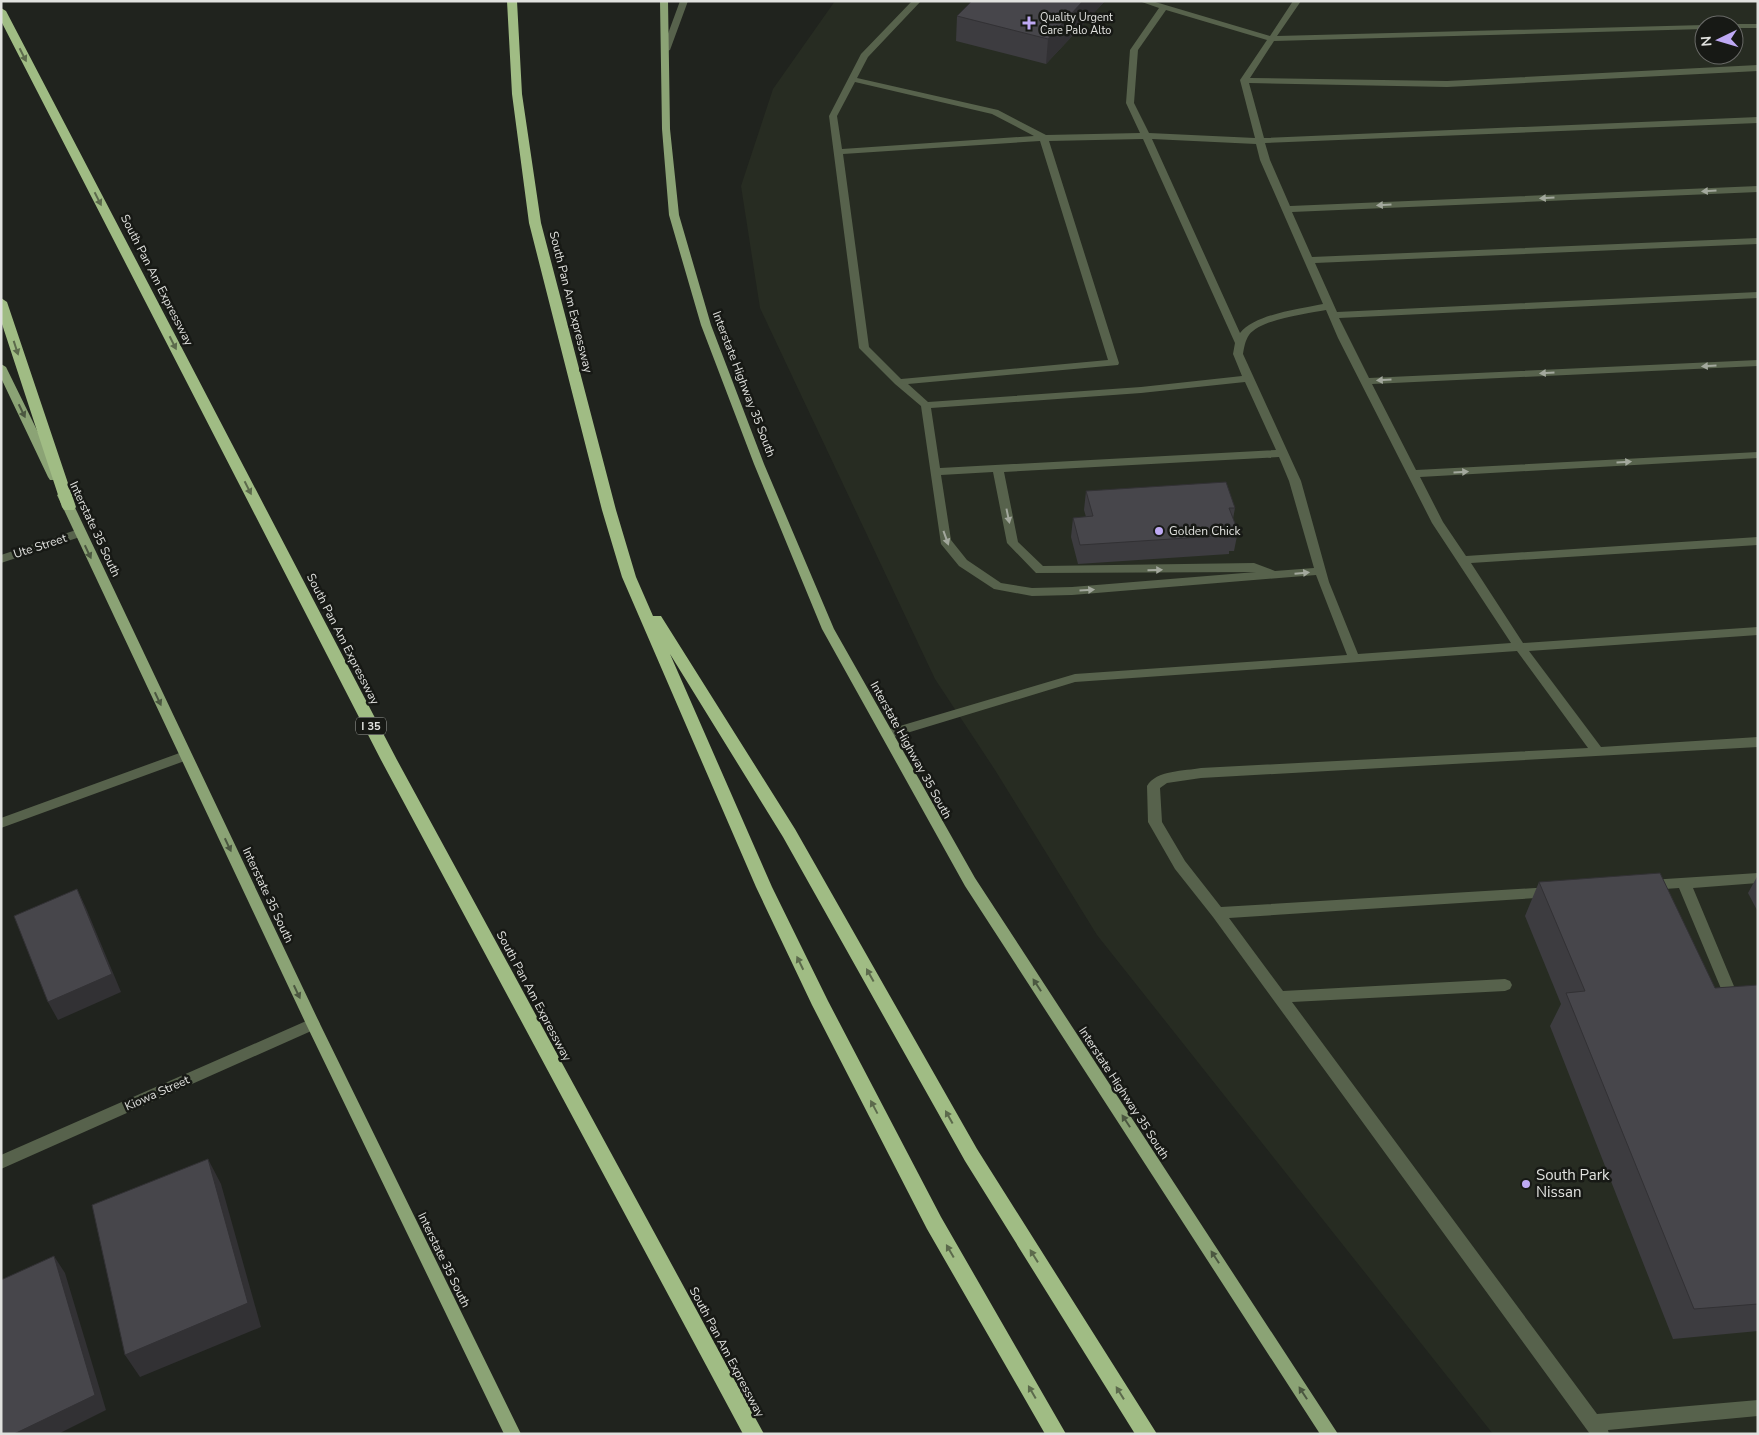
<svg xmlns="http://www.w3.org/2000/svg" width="1759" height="1435" viewBox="0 0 1759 1435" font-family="'Nunito Sans',sans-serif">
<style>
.built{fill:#272c22;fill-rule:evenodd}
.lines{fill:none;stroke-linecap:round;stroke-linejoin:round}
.minor{fill:#57624c;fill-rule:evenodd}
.major{fill:#8ba375;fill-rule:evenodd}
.highway{fill:#a0bc84;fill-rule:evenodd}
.wall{fill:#3d3c40}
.shaded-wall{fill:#323134}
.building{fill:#47464b;stroke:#323134}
.oneway{fill:#5c6a4c}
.oneway2{fill:#a3a89d}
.oneway3{fill:#4b5740}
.poi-dot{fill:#bea9f4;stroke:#171915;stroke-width:2}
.labels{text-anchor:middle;stroke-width:5;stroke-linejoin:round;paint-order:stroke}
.far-poi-label{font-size:11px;fill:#e1e2df;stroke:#171915;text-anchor:start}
.shield{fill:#171915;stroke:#a4a6a2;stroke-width:1}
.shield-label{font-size:11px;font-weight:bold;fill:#e1e2df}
.street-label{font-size:12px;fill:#e1e2df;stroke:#171915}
.poi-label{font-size:12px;fill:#e1e2df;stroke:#171915;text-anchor:start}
.near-poi-label{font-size:15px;fill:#e1e2df;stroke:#171915;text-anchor:start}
</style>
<rect width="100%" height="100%" fill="#20231e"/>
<path class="built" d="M835,1H1758V1434H1493L1097,935L995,770L935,679L760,308L741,186L773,89ZM1704,25H1734V55H1704Z"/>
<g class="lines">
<path class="minor" d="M680,1H688L670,50L663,52L662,50Z
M912,1H921L868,57L857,78L998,110L1046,135L1140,133L1126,103L1130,50L1159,8L1139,1H1152L1270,36L1293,1H1301L1277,36L1704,25H1706H1704V29L1274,41L1250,78L1447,81L1758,65V71L1447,87L1249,83L1264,138L1758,117V123L1265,143L1270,160L1290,206L1758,186V192L1292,212L1312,257L1758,238V244L1315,263L1337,312L1758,292V298L1339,318L1369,378L1758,360V366L1372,384L1416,470L1758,452V458L1420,477L1443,522L1466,556L1758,537V545L1471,563L1523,643L1758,627V635L1529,651L1601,747L1758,737V747L1201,778L1167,783L1160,788L1162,822L1185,861L1221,907L1551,887L1556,888L1558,892L1556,896L1551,897L1229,918L1283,991L1505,979L1510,981L1512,985L1510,989L1505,991L1292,1002L1597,1414L1758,1400V1416L1608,1430L1609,1434H1590L1213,917L1175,869L1148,822L1147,786C1156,770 1185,771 1201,768L1588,748L1517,651L1075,682L887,739L883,737L881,734L883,731L1075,674L1347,655L1316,575L1072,595L1032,596L994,589L959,566L941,544L921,406L895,384L859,348L829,116L861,54ZM1166,10L1267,40L1240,80L1255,138L1149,133L1134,103L1138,50ZM855,82L992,114L1034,136L842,149L837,116ZM1143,139L1235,343L1233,354L1242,376L1141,387L928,402L908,384L1118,365L1119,363L1049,141ZM1152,139L1256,144L1260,160L1323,304C1300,309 1255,314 1240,333ZM1040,141L1108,360L901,379L869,347L843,154ZM1326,310L1338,338L1432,523L1511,643L1358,654L1329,582L1301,481L1243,354C1244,348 1245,341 1249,335C1261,319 1306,314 1326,310ZM1245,382L1276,450L940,468L931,408L1141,393ZM1279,457L1289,481L1314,568L1275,571L1254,563L1043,566L1018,542L1004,472ZM993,472L1007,543L1036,573L1256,572L1072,587L1032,588L1001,583L967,560L951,540L941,475Z
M1734,24H1758V28H1734V25H1731Z
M79,529L83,530L85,533L83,536L1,563V555Z
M185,751L190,753L191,756L190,759L1,828V818Z
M1758,873V883L1693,888L1741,1003L1739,1007L1734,1009L1729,1007L1727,1003L1679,888L1650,890L1645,889L1643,885L1645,881L1650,880Z
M313,1018L318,1020L320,1024L318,1028L1,1169V1155Z"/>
<path class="major" d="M660,1H668L670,129L679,215L711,325L764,464L834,629L975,878L1338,1434H1320L965,886L822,629L754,464L701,325L669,215L662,129Z
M1,364L6,367L60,477L58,480H50L48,477L1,378Z
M63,491L69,495L320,1024L521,1434H504L306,1024L57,495Z"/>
<path class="highway" d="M507,1H517L522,94L541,223L616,510L636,577L653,616H661L795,829L977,1149L1157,1434H1135L965,1161L783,837L670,654L772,887L828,1001L941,1217L1066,1434H1045L927,1229L812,1005L756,887L622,577L602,510L529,223L512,94Z
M1,8L6,11L397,760L764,1434H743L381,760L1,21Z
M1,298L7,302L76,507L74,510H64L62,507L1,321Z"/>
</g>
<path class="wall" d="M1105,1L1046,64L956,41L957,16Z
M1086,491L1235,508L1233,519L1238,531L1234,551H1229V554L1078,564L1071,537L1073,518L1086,517L1084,510Z
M1758,875V912L1748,893Z
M1539,882L1715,988L1758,985V1331L1673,1339L1550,1026L1561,1004L1525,916Z"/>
<path class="shaded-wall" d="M1083,1H1105L1046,64L1048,39Z
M77,889L86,908L121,992L58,1020L48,1002Z
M208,1159L221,1184L261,1327L140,1377L125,1355Z
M54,1256L65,1273L106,1410L58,1434H14Z"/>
<path class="building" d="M972,1H1083L1048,39L957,16Z
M1226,482L1235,508H1229L1238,531L1231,532L1232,535L1080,545L1073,518L1093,516L1086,491Z
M1660,873L1715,988L1758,985V1304L1694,1309L1566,993L1585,991L1539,882Z
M77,889L112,974L48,1002L14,916Z
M208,1159L248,1303L125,1355L92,1205Z
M54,1256L95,1395L14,1434H1V1280Z"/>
<defs><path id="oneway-solid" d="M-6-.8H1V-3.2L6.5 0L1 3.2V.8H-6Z" transform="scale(1.25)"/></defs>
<g class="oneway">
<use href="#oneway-solid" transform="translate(23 55) rotate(63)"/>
<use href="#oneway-solid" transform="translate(98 199) rotate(63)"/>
<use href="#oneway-solid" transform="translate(173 343) rotate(63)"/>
<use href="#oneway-solid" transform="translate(16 348) rotate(72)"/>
<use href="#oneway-solid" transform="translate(248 488) rotate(63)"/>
<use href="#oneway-solid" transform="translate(800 963) rotate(-116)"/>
<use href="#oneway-solid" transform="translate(870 975) rotate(-119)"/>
<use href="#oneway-solid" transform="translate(874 1107) rotate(-118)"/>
<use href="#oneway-solid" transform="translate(949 1117) rotate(-119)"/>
<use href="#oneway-solid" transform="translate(950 1251) rotate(-120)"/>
<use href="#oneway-solid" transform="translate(1034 1256) rotate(-122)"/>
<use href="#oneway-solid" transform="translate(1032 1392) rotate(-120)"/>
<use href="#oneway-solid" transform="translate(1120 1393) rotate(-122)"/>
</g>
<g class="oneway2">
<use href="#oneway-solid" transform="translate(1709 191) rotate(177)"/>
<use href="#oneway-solid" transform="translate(1547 198) rotate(177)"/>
<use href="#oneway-solid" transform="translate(1384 205) rotate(177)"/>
<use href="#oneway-solid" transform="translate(1709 366) rotate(177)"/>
<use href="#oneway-solid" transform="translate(1547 373) rotate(177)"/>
<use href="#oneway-solid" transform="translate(1384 380) rotate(177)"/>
<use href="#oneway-solid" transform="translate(1624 462) rotate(-3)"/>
<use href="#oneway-solid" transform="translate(1461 472) rotate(-3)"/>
<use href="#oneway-solid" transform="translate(1008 516) rotate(78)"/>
<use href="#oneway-solid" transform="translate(946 538) rotate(70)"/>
<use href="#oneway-solid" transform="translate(1155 570) rotate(-1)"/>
<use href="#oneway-solid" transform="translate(1302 573) rotate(-5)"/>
<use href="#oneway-solid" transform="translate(1087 590) rotate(-4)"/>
</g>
<g class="oneway3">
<use href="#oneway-solid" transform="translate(22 411) rotate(64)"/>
<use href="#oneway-solid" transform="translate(88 552) rotate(65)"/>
<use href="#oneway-solid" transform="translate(158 699) rotate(65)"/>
<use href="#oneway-solid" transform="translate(228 845) rotate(65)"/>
<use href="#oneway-solid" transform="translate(1037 985) rotate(-123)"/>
<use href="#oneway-solid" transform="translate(297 992) rotate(65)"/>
<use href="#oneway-solid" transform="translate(1126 1121) rotate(-123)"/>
<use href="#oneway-solid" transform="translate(1215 1257) rotate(-123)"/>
<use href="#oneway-solid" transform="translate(1303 1393) rotate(-123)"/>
</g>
<g class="poi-dot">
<path d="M1026.5 15.5h5v5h5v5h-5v5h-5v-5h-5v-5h5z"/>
<circle cx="1159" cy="531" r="5"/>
<circle cx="1526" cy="1184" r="5"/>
</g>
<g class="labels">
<g class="far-poi-label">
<text x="1040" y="21">Quality Urgent<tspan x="1040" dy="13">Care Palo Alto</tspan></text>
</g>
<rect class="shield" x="356" y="717.5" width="30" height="17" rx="4"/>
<g class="shield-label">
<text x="371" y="730">I 35</text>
</g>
<g class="street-label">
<text transform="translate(157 280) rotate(63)" y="4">South Pan Am Expressway</text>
<text transform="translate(571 302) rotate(76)" y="4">South Pan Am Expressway</text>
<text transform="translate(744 384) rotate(69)" y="4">Interstate Highway 35 South</text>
<text transform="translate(95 529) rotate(65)" y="4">Interstate 35 South</text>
<text transform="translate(40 546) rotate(-18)" y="4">Ute Street</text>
<text transform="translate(343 639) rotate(63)" y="4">South Pan Am Expressway</text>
<text transform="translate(911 750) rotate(61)" y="4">Interstate Highway 35 South</text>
<text transform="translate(268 895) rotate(65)" y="4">Interstate 35 South</text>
<text transform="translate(534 996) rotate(62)" y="4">South Pan Am Expressway</text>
<text transform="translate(157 1093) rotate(-24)" y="4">Kiowa Street</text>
<text transform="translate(1124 1093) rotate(57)" y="4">Interstate Highway 35 South</text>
<text transform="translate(444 1260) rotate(64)" y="4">Interstate 35 South</text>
<text transform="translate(727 1352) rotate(62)" y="4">South Pan Am Expressway</text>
</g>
<g class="poi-label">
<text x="1169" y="535">Golden Chick</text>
</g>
<g class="near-poi-label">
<text x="1536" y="1180">South Park<tspan x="1536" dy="17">Nissan</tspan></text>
</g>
</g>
<rect width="1759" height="1435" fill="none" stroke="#e1e2df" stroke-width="5"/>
<g transform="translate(1719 40) rotate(265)"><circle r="24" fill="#171915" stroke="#686966"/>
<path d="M0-4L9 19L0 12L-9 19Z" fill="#bea9f4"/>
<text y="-8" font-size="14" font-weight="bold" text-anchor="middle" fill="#e1e2df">N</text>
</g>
</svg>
